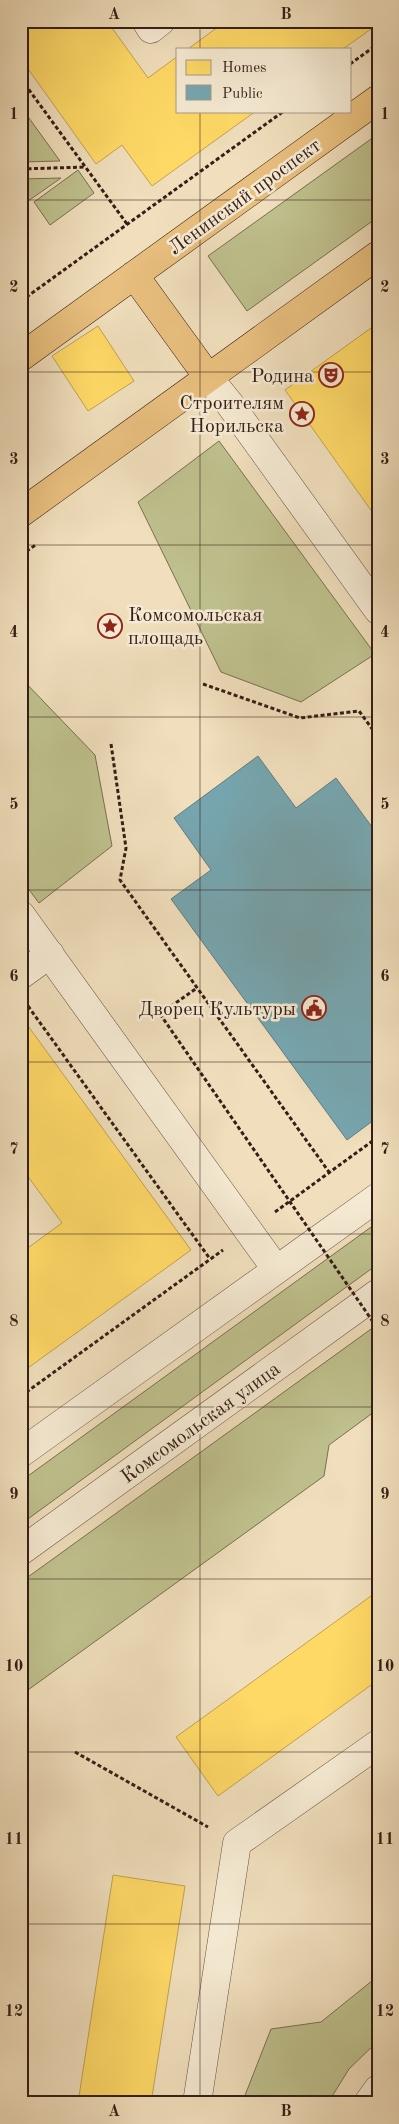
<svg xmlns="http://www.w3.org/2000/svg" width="399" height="2124" viewBox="0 0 399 2124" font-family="'Old Standard TT',serif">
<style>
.green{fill:#bec08d;stroke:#796f52}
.homes{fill:#ffd966;stroke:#c2a14e}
.public{fill:#76a5af;stroke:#627c81}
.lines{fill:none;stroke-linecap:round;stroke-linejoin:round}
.minor-casing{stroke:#634e40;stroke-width:29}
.major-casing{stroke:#341e16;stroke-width:29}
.path{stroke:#341e16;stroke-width:3;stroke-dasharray:4 2.5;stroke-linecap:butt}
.minor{stroke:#f5ead3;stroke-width:28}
.major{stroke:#e8bf7e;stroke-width:28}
.path-bridge{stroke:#341e16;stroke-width:3;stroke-dasharray:4 2.5;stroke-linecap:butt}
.grid{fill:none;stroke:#341e16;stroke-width:1;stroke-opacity:0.55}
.labels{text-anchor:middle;stroke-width:5;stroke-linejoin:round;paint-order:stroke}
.street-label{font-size:20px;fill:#341e16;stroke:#f5ead3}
.poi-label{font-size:20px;fill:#341e16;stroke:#f5ead3;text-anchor:end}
.neatline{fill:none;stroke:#341e16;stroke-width:2}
.grid-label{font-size:16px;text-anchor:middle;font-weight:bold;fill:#341e16}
</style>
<rect width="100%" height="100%" fill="#f0debc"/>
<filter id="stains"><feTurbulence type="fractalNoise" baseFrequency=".004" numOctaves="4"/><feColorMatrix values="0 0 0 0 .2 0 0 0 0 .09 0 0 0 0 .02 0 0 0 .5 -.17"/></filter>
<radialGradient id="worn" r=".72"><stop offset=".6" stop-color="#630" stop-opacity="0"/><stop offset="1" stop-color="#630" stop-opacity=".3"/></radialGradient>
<path class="green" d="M21,107L60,161L21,162Z
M378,134V217L247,311L208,256Z
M78,170L94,193L50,225L34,202Z
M61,178L21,206V179Z
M219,441L375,654L301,702L221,672L138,502Z
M21,678L95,755L112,846L39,903L21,879Z
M378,1222V1264L21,1524V1481Z
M378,1324V1409L329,1445L324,1476L21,1695V1582Z
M378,1976V2041L349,2069L328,2103H242L271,2029L321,2022Z"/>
<path class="homes" d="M21,21H107L148,78L178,56V111H256L152,186L122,145L96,164L21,59Z
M226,21H378V24L343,49H188Z
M378,323V520L285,390Z
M98,326L134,381L88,411L52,356Z
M23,1019L191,1250L21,1373V1253L62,1223L21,1167Z
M378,1591V1680L218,1796L176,1737Z
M113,1875L185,1886L151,2103H78Z"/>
<path class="public" d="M258,756L296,808L336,778L378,835V1117L347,1140L171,899L211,870L174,818Z"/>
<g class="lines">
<defs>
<path id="minor" d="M146,21L151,29L161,21
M208,377L229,403L378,610
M21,915L276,1269
M21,975L50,954
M21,1453L378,1197
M21,1551L378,1293
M197,2103L237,1843L378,1744
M368,2103L378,2089"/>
<path id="major" d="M134,275L208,377
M21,357L378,99
M21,513L378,255"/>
</defs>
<use href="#minor" class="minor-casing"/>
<use href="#major" class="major-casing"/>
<path class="path" d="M350,64L378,44
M21,79L127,224
M21,169L85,167
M21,301L284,111
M21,555L37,544
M203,684L300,718L359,711L378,737
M111,744L126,848L120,880L329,1172
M28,1006L210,1259
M160,1014L197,988
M275,1212L378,1137
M21,1396L223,1250
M75,1752L208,1827"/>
<use href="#minor" class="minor"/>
<use href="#major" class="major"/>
<path class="path-bridge" d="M160,1014L378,1329"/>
</g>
<path class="grid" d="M200,21V49M200,111V2103M21,200H378M21,372H378M21,545H378M21,717H378M21,890H378M21,1062H378M21,1234H378M21,1407H378M21,1579H378M21,1752H378M21,1924H378"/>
<defs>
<symbol id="theatre-ring" viewBox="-11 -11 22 22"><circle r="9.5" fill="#f5ead3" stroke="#8f2418" stroke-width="1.5"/><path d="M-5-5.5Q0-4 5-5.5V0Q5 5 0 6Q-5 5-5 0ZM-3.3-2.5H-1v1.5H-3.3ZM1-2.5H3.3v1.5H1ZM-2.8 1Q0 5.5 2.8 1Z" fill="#8f2418"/></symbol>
<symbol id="sight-ring" viewBox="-11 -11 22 22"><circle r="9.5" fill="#f5ead3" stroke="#8f2418" stroke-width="1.5"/><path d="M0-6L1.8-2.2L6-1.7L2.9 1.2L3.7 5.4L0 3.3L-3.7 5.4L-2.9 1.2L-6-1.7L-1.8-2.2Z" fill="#8f2418"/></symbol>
<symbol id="civic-ring" viewBox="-11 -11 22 22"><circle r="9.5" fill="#f5ead3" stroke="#8f2418" stroke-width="1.5"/><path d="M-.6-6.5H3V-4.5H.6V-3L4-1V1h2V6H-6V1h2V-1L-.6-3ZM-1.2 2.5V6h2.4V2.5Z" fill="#8f2418"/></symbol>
</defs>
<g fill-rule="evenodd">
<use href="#theatre-ring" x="317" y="361" width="28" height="28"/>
<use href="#sight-ring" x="288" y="400" width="28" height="28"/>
<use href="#sight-ring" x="96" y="612" width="28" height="28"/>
<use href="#civic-ring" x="300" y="994" width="28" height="28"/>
</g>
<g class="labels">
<g class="street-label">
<text transform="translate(244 196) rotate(-36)" y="7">Ленинский проспект</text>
<text transform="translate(200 1422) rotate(-36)" y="7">Комсомольская улица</text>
</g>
<g class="poi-label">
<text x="314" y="382">Родина</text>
<text x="284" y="409">Строителям<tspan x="284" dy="23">Норильска</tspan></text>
<text x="128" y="621" text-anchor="start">Комсомольская<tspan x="128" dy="23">площадь</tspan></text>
<text x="296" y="1015">Дворец Культуры</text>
</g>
</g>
<rect width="399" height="2124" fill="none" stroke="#f0debc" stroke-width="55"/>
<rect x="176" y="48" width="175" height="65" fill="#f5ead3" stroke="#a89887"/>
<rect x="186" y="60" width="25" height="15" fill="#ffd966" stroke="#a89887"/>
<text x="222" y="72" font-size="15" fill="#341e16">Homes</text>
<rect x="186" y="85" width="25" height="15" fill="#76a5af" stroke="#a89887"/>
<text x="222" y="98" font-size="15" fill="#341e16">Public</text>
<rect x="28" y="28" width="344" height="2068" class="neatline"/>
<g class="grid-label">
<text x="114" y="19">A</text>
<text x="286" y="19">B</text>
<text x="14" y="119">1</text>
<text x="385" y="119">1</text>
<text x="14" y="292">2</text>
<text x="385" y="292">2</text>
<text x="14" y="464">3</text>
<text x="385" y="464">3</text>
<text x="14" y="637">4</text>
<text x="385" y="637">4</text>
<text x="14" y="809">5</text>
<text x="385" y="809">5</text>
<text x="14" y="981">6</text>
<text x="385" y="981">6</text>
<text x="14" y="1154">7</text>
<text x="385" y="1154">7</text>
<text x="14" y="1326">8</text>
<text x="385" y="1326">8</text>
<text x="14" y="1499">9</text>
<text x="385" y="1499">9</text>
<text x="14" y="1671">10</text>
<text x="385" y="1671">10</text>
<text x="14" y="1844">11</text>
<text x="385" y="1844">11</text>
<text x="14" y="2016">12</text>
<text x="385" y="2016">12</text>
<text x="114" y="2116">A</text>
<text x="286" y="2116">B</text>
</g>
<rect width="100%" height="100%" filter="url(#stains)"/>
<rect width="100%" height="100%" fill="url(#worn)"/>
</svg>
